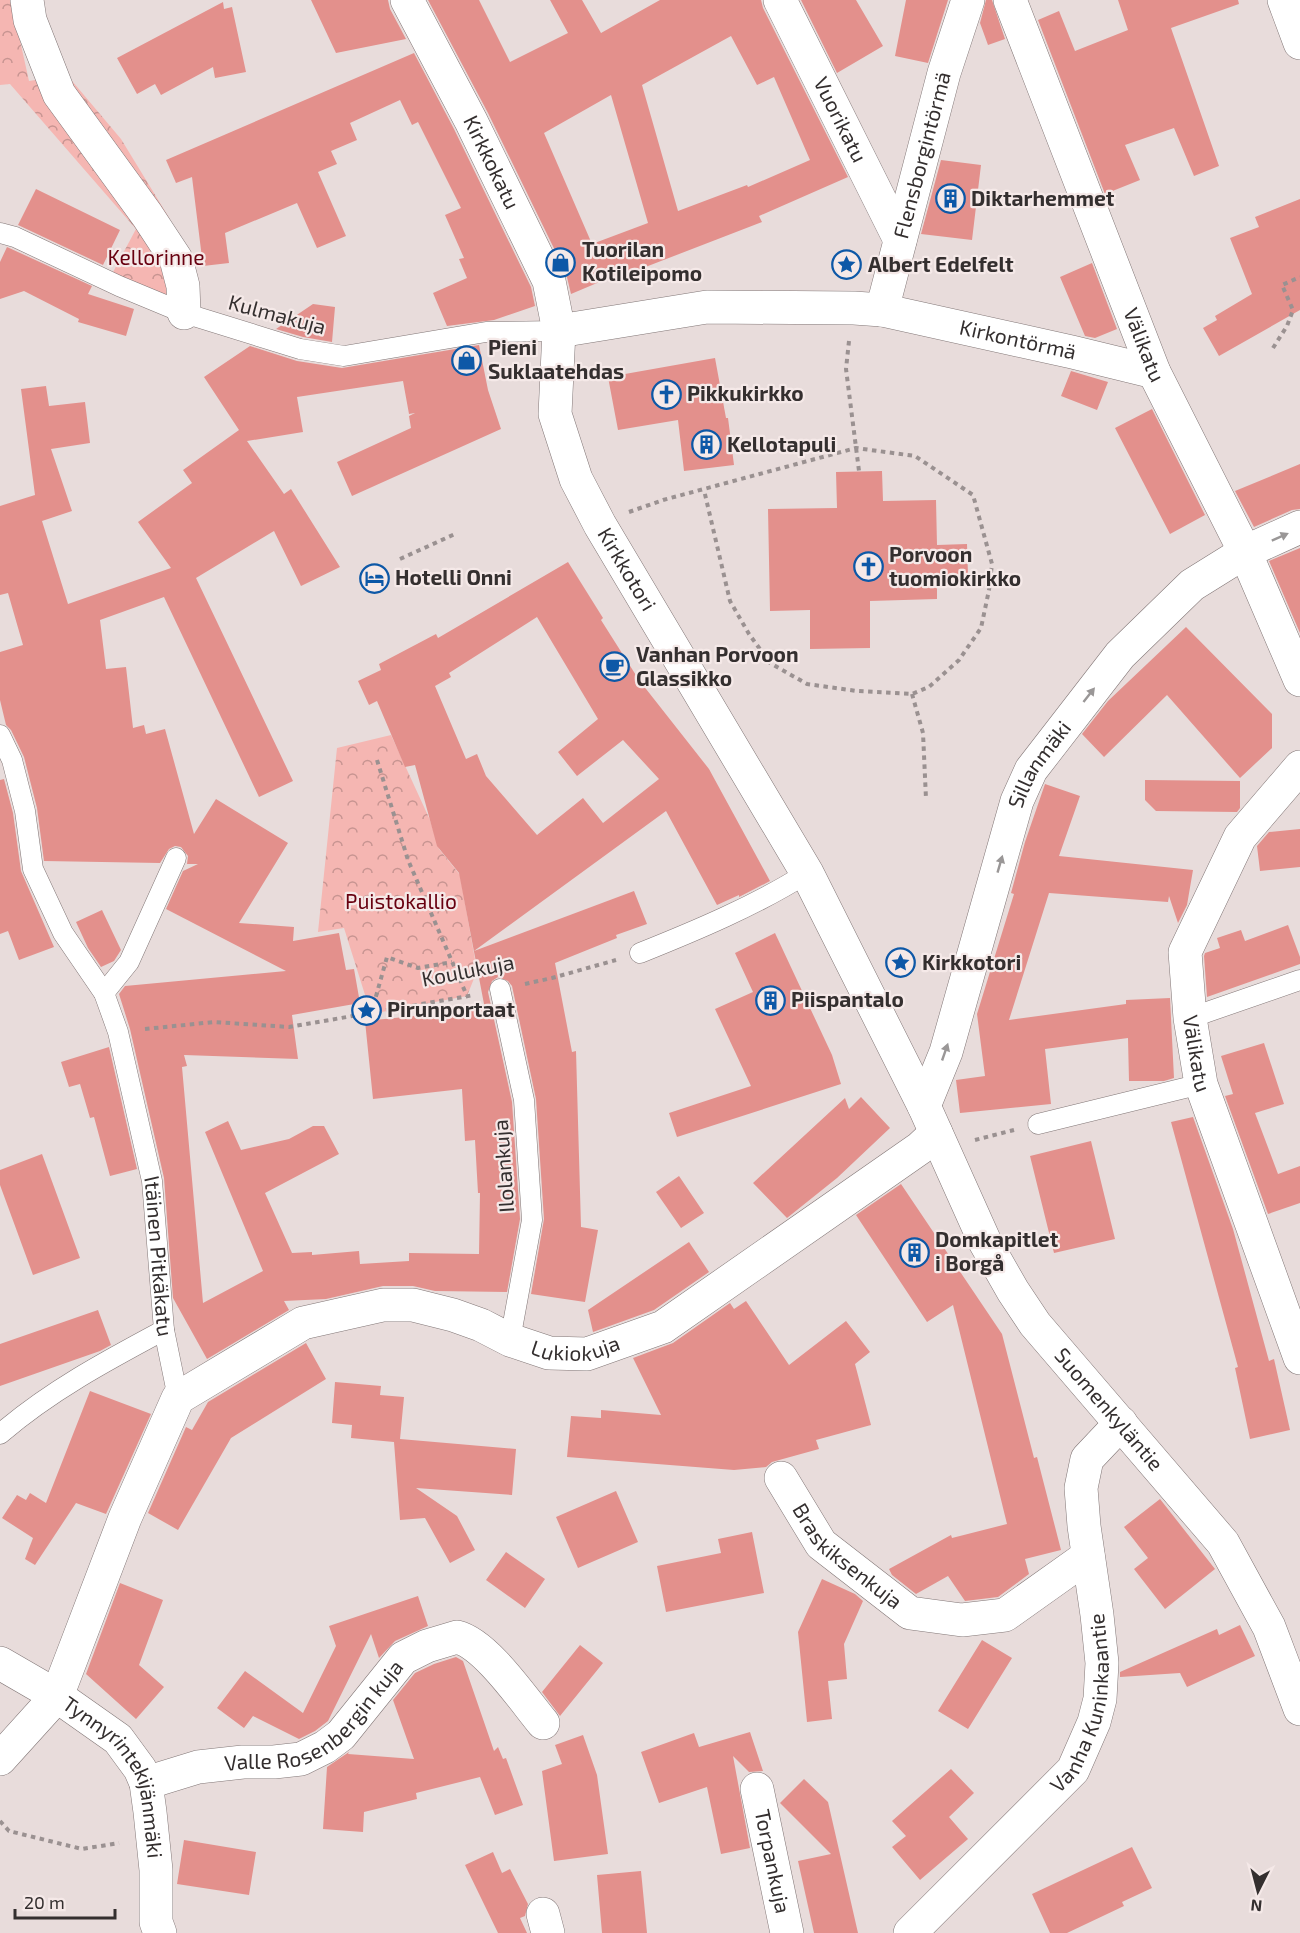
<svg xmlns="http://www.w3.org/2000/svg" width="1300" height="1933" viewBox="0 0 1300 1933" font-family="'Exo 2',sans-serif">
<style>
.forest{fill:url(#forest-crowns)}
.building{fill:#e3908c;fill-rule:evenodd}
.lines{fill:none;stroke-linecap:round;stroke-linejoin:round}
.lane-casing{stroke:#827777;stroke-width:21}
.street-casing{stroke:#827777;stroke-width:34}
.secondary-casing{stroke:#827777;stroke-width:34}
.path{stroke:#9a9191;stroke-width:4;stroke-dasharray:4.5 4.5;stroke-linecap:butt}
.lane{stroke:#fff;stroke-width:20}
.street{stroke:#fff;stroke-width:33}
.secondary{stroke:#fff;stroke-width:33}
.oneway{fill:#9a9797}
.labels{text-anchor:middle;stroke-width:4.5;stroke-linejoin:round;paint-order:stroke}
.street-label{font-size:21px;fill:#342f2f;stroke:#f5e9e8}
.poi-label{font-size:21px;font-weight:bold;fill:#342f2f;stroke:#f5e9e8;text-anchor:start}
.park-label{font-size:21px;fill:#680010;stroke:#f5e9e8}
</style>
<defs>
<pattern id="forest-crowns" width="20" height="18" patternUnits="userSpaceOnUse" patternTransform="scale(1.5)"><rect width="20" height="18" fill="#f5b6b2"/><path d="M2 6a3 3 0 1 1 6 0M12 15a3 3 0 1 1 6 0" fill="none" stroke="#c79491"/></pattern>
</defs>
<rect width="100%" height="100%" fill="#e8dcdb"/>
<path class="forest" d="M0,0H11L29,81L67,75L121,139L168,216L194,267L197,307L112,274L136,229L10,84L0,85Z
M391,735L430,820L439,849L460,875L477,971L467,996L371,1014L344,928L318,932L337,748Z"/>
<path class="building" d="M311,0H388L390,9L406,39L336,53Z
M428,0H479L510,62L568,33L550,0H582L601,33L660,0H761L763,8L848,177L759,216L762,222L617,278L616,275L571,294L566,273L488,113ZM731,36L757,85L774,77L810,160L748,187L747,185L678,211L642,85ZM611,95L648,223L592,244L544,133Z
M801,0H856L883,46L837,73Z
M906,0H948L928,63L895,56Z
M986,0H992L1005,39L988,45L980,23Z
M1118,0H1238L1239,4L1171,28L1219,166L1194,176L1174,128L1125,145L1140,180L1105,194L1038,20L1059,11L1075,51L1128,30Z
M223,2L224,9L232,7L246,72L215,78L213,67L161,95L155,84L137,94L117,58Z
M414,53L454,129L531,287L535,306L494,320L447,326L433,293L467,278L459,259L464,258L445,215L461,208L418,122L412,125L400,100L350,123L357,140L331,151L337,164L318,172L346,236L317,248L297,203L225,233L229,263L203,266L192,177L176,183L166,160Z
M941,160L981,165L972,240L921,234Z
M36,189L120,230L103,265L18,225Z
M1300,199V310L1219,356L1203,328L1217,320L1215,316L1252,294L1230,238L1259,227L1255,217Z
M7,247L92,286L88,294L134,309L126,336L78,322L79,319L24,291L0,299V262Z
M1092,263L1117,329L1095,338L1085,336L1060,277Z
M313,304L335,307L332,342L303,337L276,329Z
M479,345L488,390L501,429L352,496L337,462L411,428L409,416L415,413L409,414L403,381L297,397L303,432L247,441L284,494L291,489L340,567L301,586L274,531L196,578L293,781L259,797L164,597L100,620L106,669L126,667L133,728L144,725L146,734L165,729L194,834L216,799L288,843L239,923L294,927L293,941L339,933L346,970L354,969L360,1003L292,1015L298,1059L184,1055L187,1066L182,1067L203,1303L263,1271L205,1132L228,1121L241,1150L289,1139L313,1126H324L339,1154L265,1193L292,1253L312,1252V1255L359,1251L360,1264L409,1261V1253L479,1254L480,1193H478L475,1140L465,1141L462,1089L373,1099L365,1021L424,1015L484,1004L459,873L437,846L415,765L405,767L377,701L369,705L358,681L381,670L379,664L436,634L438,638L568,562L603,618L601,620L639,680L709,769L770,881L739,897V895L717,905L666,811L474,951L634,891L647,924L616,935L617,938L555,963L572,1052L576,1051L581,1227L598,1230L585,1302L531,1294L544,1219L536,1099L512,986L508,981L498,977L492,981L488,992L512,1102L520,1219L507,1292L435,1291L413,1286H383L326,1299L284,1301L289,1310L207,1359L173,1298L164,1178L130,1029L119,994L125,986L286,971L166,909L183,871L198,864H187L188,856L181,847L175,846L169,849L160,863L44,861L37,808L24,757L11,730L6,725L0,700V652L23,645L8,593L0,595V506L35,495L21,389L46,386L49,406L85,402L90,443L51,449L72,511L42,521L68,604L171,568L138,522L192,483L183,470L239,430L204,377L250,346L297,361L342,368ZM537,617L598,719L558,752L577,776L623,740L659,779L603,823L583,798L537,835L486,776L477,754L466,759L435,686L451,677L449,673Z
M715,358L726,418H728L734,465L684,471L678,420L618,430L608,377Z
M1071,371L1108,382L1097,410L1061,396Z
M1152,409L1205,515L1170,534L1115,428Z
M1300,464V509L1292,510L1254,527L1235,491Z
M882,471L883,501L936,500L937,545L967,544L968,575L937,576V599L870,601V648L810,649V610L770,611L768,509L837,508L836,472Z
M1300,548V633L1269,561Z
M1186,627L1272,714V748L1240,778L1167,695L1104,757L1082,734L1108,701Z
M4,779L13,813L21,871L54,947L19,960L8,931L0,934V780Z
M1145,780L1240,781V808L1237,812L1156,811L1145,800Z
M1045,784L1080,796L1059,856L1193,870L1187,905L1178,923L1169,896L1168,902L1049,893L1009,1020L1126,1004V1000L1170,998L1174,1078L1164,1081H1129L1128,1038L1045,1049L1051,1104L960,1113L956,1080L985,1076L977,1014L1014,894L1011,893L1025,842Z
M1300,829V867L1260,871L1257,846L1269,832Z
M102,910L121,950L114,961L101,967L88,948L76,922Z
M1288,925L1300,957V964L1207,997L1204,956L1205,953L1220,948L1217,938L1241,930L1245,941Z
M775,933L832,1055L841,1084L677,1137L669,1113L751,1086L715,1009L753,992L735,953Z
M1264,1043L1284,1104L1255,1113L1278,1174L1300,1166V1203L1268,1214L1225,1096L1233,1094L1221,1056Z
M109,1047L137,1169L110,1176L94,1117L90,1118L80,1084L69,1087L61,1062Z
M861,1097L890,1128L837,1178L787,1218L753,1183L845,1098L849,1109Z
M1193,1117L1233,1229L1269,1361L1274,1359L1290,1430L1250,1439L1235,1368L1238,1367L1171,1122Z
M1091,1141L1115,1239L1054,1253L1030,1156Z
M42,1154L80,1258L33,1275L0,1185V1170Z
M679,1176L704,1213L681,1228L656,1192Z
M901,1184L1002,1334L1034,1458L1037,1457L1061,1550L1025,1559L1029,1574L998,1597L965,1601L948,1576L916,1594L892,1575L889,1569L951,1535L952,1538L1007,1524L953,1305L927,1322L856,1215Z
M689,1242L709,1272L654,1310L593,1332L588,1310Z
M746,1301L789,1365L846,1321L870,1352L855,1364L871,1425L816,1440L819,1449L772,1462L766,1467L734,1470L567,1457L571,1416L601,1418V1410L661,1415L633,1358L673,1343L730,1303L734,1309Z
M98,1310L111,1345L100,1351L0,1386V1344Z
M306,1343L326,1379L231,1438L178,1530L148,1513L186,1427L192,1430L208,1402Z
M335,1382L381,1386L380,1395L404,1397L400,1439L516,1449L512,1495L416,1488L457,1516L475,1550L450,1563L425,1518L400,1520L394,1442L351,1438L352,1425L332,1423Z
M90,1391L151,1414L106,1514L76,1503L35,1565L25,1559L33,1538L2,1518L17,1495L26,1500L30,1493L46,1503Z
M616,1491L638,1542L578,1568L556,1517Z
M1160,1499L1215,1569L1165,1609L1134,1569L1148,1558L1124,1527Z
M752,1532L764,1593L666,1612L657,1566L721,1553L718,1539Z
M506,1552L545,1579L525,1608L486,1580Z
M822,1579L855,1594L863,1601L844,1644L847,1679L828,1681L832,1719L807,1722L798,1632Z
M120,1583L163,1600L139,1665L164,1687L136,1719L86,1674Z
M418,1596L428,1626L395,1641L379,1658L371,1634L328,1721L315,1731L299,1739L253,1716L244,1728L217,1708L245,1671L303,1713L336,1646L329,1626Z
M1240,1625L1255,1656L1187,1687L1180,1673L1120,1677V1672L1217,1629L1219,1635Z
M982,1640L1012,1658L968,1729L938,1711Z
M580,1645L603,1663L560,1716L542,1692Z
M456,1657L463,1661L494,1751L498,1747L503,1759L506,1758L523,1805L495,1815L480,1777L416,1793L417,1799L364,1812L363,1832L323,1829L327,1767L349,1752L348,1754L414,1759L393,1700L415,1673L434,1664Z
M750,1732L763,1771L749,1772L733,1756L750,1848L721,1854L707,1787L659,1803L641,1752L694,1733L699,1747Z
M583,1735L597,1775L608,1854L554,1861L542,1771L562,1764L555,1745Z
M951,1769L974,1793L949,1817L968,1839L920,1880L892,1847L906,1836L892,1821Z
M804,1779L828,1802L858,1933H814L798,1861L831,1854L780,1803Z
M184,1840L256,1852L249,1895L177,1884Z
M1132,1847L1152,1888L1122,1902L1124,1906L1067,1933H1050L1032,1894Z
M493,1852L502,1873L510,1869L528,1904L525,1916L520,1918L527,1933H498L465,1865Z
M641,1871L647,1933H602L597,1875Z"/>
<g class="lines">
<defs>
<g id="lane">
<path d="M0,233L15,237L119,286L184,313L300,349L344,356L486,332L559,331"/>
<path id="s1" d="M0,735L12,760L25,811L33,869L63,933L104,993L118,1032L152,1181L164,1330L178,1398"/>
<path d="M640,953C695,931 757,905 807,873"/>
<path d="M500,989L524,1100L532,1220L510,1340"/>
<path d="M104,993L129,962L176,858"/>
<path d="M1190,1018L1300,980"/>
<path d="M1038,1124L1201,1084"/>
<path d="M0,1434C50,1391 106,1361 164,1330"/>
</g>
<g id="street">
<path d="M27,0L30,20L59,94L147,215L176,259L183,286L184,313"/>
<path id="s2" d="M407,0L471,121L549,281L559,331L707,307L854,308L882,310L1072,352L1154,372"/>
<path id="s3" d="M780,0L900,240"/>
<path id="s4" d="M1010,0L1154,372L1245,552L1300,680"/>
<path d="M1284,0L1300,43"/>
<path id="s5" d="M882,310L944,73L968,0"/>
<path id="s6" d="M1300,767L1240,837L1185,952L1190,1018L1201,1084L1300,1358"/>
<path id="s7" d="M924,1106L946,1052L1017,801L1031,770L1120,655L1192,585L1245,552L1300,527"/>
<path id="s8" d="M781,1478L821,1544L910,1613L962,1620L1005,1615L1088,1556"/>
<path id="s9" d="M0,1663L57,1696L118,1739L140,1769L146,1783L150,1812L156,1870V1922L160,1933"/>
<path id="s10" d="M0,1759L57,1696L125,1518L178,1398L303,1323L383,1305H413L453,1315L481,1325L510,1340L549,1353L587,1354L663,1327L920,1148L936,1133"/>
<path id="s11" d="M146,1783L198,1767L243,1762H274L301,1759L325,1747L341,1735L403,1658L427,1646L457,1637C486,1644 523,1699 543,1723"/>
<path id="s12" d="M757,1789L787,1933"/>
<path d="M543,1914L548,1933"/>
<path id="s13" d="M910,1933L1073,1770L1094,1722L1100,1699L1102,1663L1097,1615L1084,1526L1081,1488L1087,1459L1121,1423"/>
</g>
<g id="secondary">
<path id="s14" d="M559,331L555,414L576,479L600,525L807,873L924,1106L985,1242L1013,1291L1035,1324L1223,1543L1269,1627L1300,1709"/>
</g>
</defs>
<use href="#lane" class="lane-casing"/>
<use href="#street" class="street-casing"/>
<use href="#secondary" class="secondary-casing"/>
<path class="path" d="M849,341L846,369L859,471
M1273,348L1287,326L1293,310L1282,285L1300,277
M629,512L663,500L856,448L915,456L973,495L992,564L989,590L981,628L959,660L929,687L912,694L857,691L807,684L770,663L749,634L730,601L704,490
M400,559L455,534
M912,694L923,733L926,799
M377,760L408,860L467,996
M525,984L552,978L616,960
M371,1014L387,957L418,968L452,962
M145,1029L214,1022L289,1027L474,995
M975,1140L1014,1130
M0,1821L9,1831L82,1849L119,1843"/>
<use href="#lane" class="lane"/>
<use href="#street" class="street"/>
<use href="#secondary" class="secondary"/>
</g>
<defs><path id="oneway-solid" d="M-6-.8H1V-3.2L6.5 0L1 3.2V.8H-6Z" transform="scale(1.5)"/></defs>
<g class="oneway">
<use href="#oneway-solid" transform="translate(1280 537) rotate(-24)"/>
<use href="#oneway-solid" transform="translate(1089 695) rotate(-52)"/>
<use href="#oneway-solid" transform="translate(1000 864) rotate(-74)"/>
<use href="#oneway-solid" transform="translate(945 1052) rotate(-71)"/>
</g>
<defs>
<symbol id="building-ring" viewBox="-11 -11 22 22"><circle r="9.5" fill="#f5e9e8" stroke="#0d58a7" stroke-width="1.5"/><path d="M-4-6H4V6H1V3H-1V6H-4ZM-2.5-4.3h1.7v1.8h-1.7ZM.8-4.3h1.7v1.8H.8ZM-2.5-1h1.7V.8h-1.7ZM.8-1h1.7V.8H.8Z" fill="#0d58a7"/></symbol>
<symbol id="shop-ring" viewBox="-11 -11 22 22"><circle r="9.5" fill="#f5e9e8" stroke="#0d58a7" stroke-width="1.5"/><path d="M-5-2.5h2.3a2.7 3.5 0 0 1 5.4 0H5L5.5 6h-11ZM-1.5-2.5h3a1.5 2.3 0 0 0-3 0Z" fill="#0d58a7"/></symbol>
<symbol id="sight-ring" viewBox="-11 -11 22 22"><circle r="9.5" fill="#f5e9e8" stroke="#0d58a7" stroke-width="1.5"/><path d="M0-6L1.8-2.2L6-1.7L2.9 1.2L3.7 5.4L0 3.3L-3.7 5.4L-2.9 1.2L-6-1.7L-1.8-2.2Z" fill="#0d58a7"/></symbol>
<symbol id="church-ring" viewBox="-11 -11 22 22"><circle r="9.5" fill="#f5e9e8" stroke="#0d58a7" stroke-width="1.5"/><path d="M-1.2-6h2.4v3.5h3.3v2.4h-3.3V6h-2.4V-.1h-3.3v-2.4h3.3Z" fill="#0d58a7"/></symbol>
<symbol id="hotel-ring" viewBox="-11 -11 22 22"><circle r="9.5" fill="#f5e9e8" stroke="#0d58a7" stroke-width="1.5"/><path d="M-6-4.5h1.5V1H6V5H4.5V3h-9V5H-6ZM-4 0a1.8 1.8 0 1 1 3.6 0ZM.5 0V-2.5h3Q6-2.5 6 0Z" fill="#0d58a7"/></symbol>
<symbol id="cafe-ring" viewBox="-11 -11 22 22"><circle r="9.5" fill="#f5e9e8" stroke="#0d58a7" stroke-width="1.5"/><path d="M-5.5-4.5H6V0H3Q3 3.5 0 3.5H-2.5Q-5.5 3.5-5.5 0ZM3-3.2v2h1.7v-2ZM-6 4.5H4V6H-6Z" fill="#0d58a7"/></symbol>
</defs>
<g fill-rule="evenodd">
<use href="#building-ring" x="934" y="182" width="33" height="33"/>
<use href="#shop-ring" x="544" y="246" width="33" height="33"/>
<use href="#sight-ring" x="830" y="248" width="33" height="33"/>
<use href="#shop-ring" x="450" y="344" width="33" height="33"/>
<use href="#church-ring" x="650" y="378" width="33" height="33"/>
<use href="#building-ring" x="690" y="428" width="33" height="33"/>
<use href="#church-ring" x="852" y="550" width="33" height="33"/>
<use href="#hotel-ring" x="358" y="562" width="33" height="33"/>
<use href="#cafe-ring" x="598" y="650" width="33" height="33"/>
<use href="#sight-ring" x="884" y="946" width="33" height="33"/>
<use href="#building-ring" x="754" y="984" width="33" height="33"/>
<use href="#sight-ring" x="350" y="994" width="33" height="33"/>
<use href="#building-ring" x="898" y="1236" width="33" height="33"/>
</g>
<g class="labels">
<g class="street-label">
<text dy="7" stroke="none"><textPath href="#s3" startOffset="134">Vuorikatu</textPath></text>
<text dy="7" stroke="none"><textPath href="#s5" startOffset="160">Flensborgintörmä</textPath></text>
<text dy="7" stroke="none"><textPath href="#s2" startOffset="183">Kirkkokatu</textPath></text>
<text transform="translate(277 315) rotate(15)" y="7">Kulmakuja</text>
<text dy="7" stroke="none"><textPath href="#s2" startOffset="830">Kirkontörmä</textPath></text>
<text dy="7" stroke="none"><textPath href="#s4" startOffset="370">Välikatu</textPath></text>
<text dy="7" stroke="none"><textPath href="#s14" startOffset="255">Kirkkotori</textPath></text>
<text dy="7" stroke="none"><textPath href="#s7" startOffset="362">Sillanmäki</textPath></text>
<text transform="translate(468 971) rotate(-11)" y="7">Koulukuja</text>
<text dy="7" stroke="none"><textPath href="#s6" startOffset="322">Välikatu</textPath></text>
<text transform="translate(504 1166) rotate(-94)" y="7">Ilolankuja</text>
<text dy="7" stroke="none"><textPath href="#s1" startOffset="552">Itäinen Pitkäkatu</textPath></text>
<text dy="7" stroke="none"><textPath href="#s10" startOffset="836">Lukiokuja</textPath></text>
<text dy="7" stroke="none"><textPath href="#s14" startOffset="1227">Suomenkyläntie</textPath></text>
<text dy="7" stroke="none"><textPath href="#s8" startOffset="104">Braskiksenkuja</textPath></text>
<text dy="7" stroke="none"><textPath href="#s13" startOffset="298">Vanha Kuninkaantie</textPath></text>
<text dy="7" stroke="none"><textPath href="#s11" startOffset="189">Valle Rosenbergin kuja</textPath></text>
<text dy="7" stroke="none"><textPath href="#s9" startOffset="172">Tynnyrintekijänmäki</textPath></text>
<text dy="7" stroke="none"><textPath href="#s12" startOffset="74">Torpankuja</textPath></text>
</g>
<g class="poi-label">
<text x="971" y="206">Diktarhemmet</text>
<text x="582" y="257">Tuorilan<tspan x="582" dy="24">Kotileipomo</tspan></text>
<text x="868" y="272">Albert Edelfelt</text>
<text x="488" y="355">Pieni<tspan x="488" dy="24">Suklaatehdas</tspan></text>
<text x="687" y="401">Pikkukirkko</text>
<text x="727" y="452">Kellotapuli</text>
<text x="889" y="562">Porvoon<tspan x="889" dy="24">tuomiokirkko</tspan></text>
<text x="395" y="585">Hotelli Onni</text>
<text x="636" y="662">Vanhan Porvoon<tspan x="636" dy="24">Glassikko</tspan></text>
<text x="922" y="970">Kirkkotori</text>
<text x="791" y="1007">Piispantalo</text>
<text x="387" y="1017">Pirunportaat</text>
<text x="935" y="1247">Domkapitlet<tspan x="935" dy="24">i Borgå</tspan></text>
</g>
<g class="park-label">
<text x="156" y="265">Kellorinne</text>
<text x="401" y="909">Puistokallio</text>
</g>
</g>
<g transform="translate(1258 1891) rotate(186)" stroke="#f5e9e8" stroke-width="4.5" paint-order="stroke">
<path d="M0-4.5L10 22L0 15L-10 22Z" fill="#342f2f"/>
<text y="-9" font-size="16" font-weight="bold" text-anchor="middle" fill="#342f2f">N</text>
</g>
<path d="M15 1909v9h100v-9" fill="none" stroke="#342f2f" stroke-width="3"/>
<text x="24" y="1909" font-size="18" fill="#342f2f" stroke="#f5e9e8" stroke-width="4.5" paint-order="stroke">20 m</text>
</svg>
